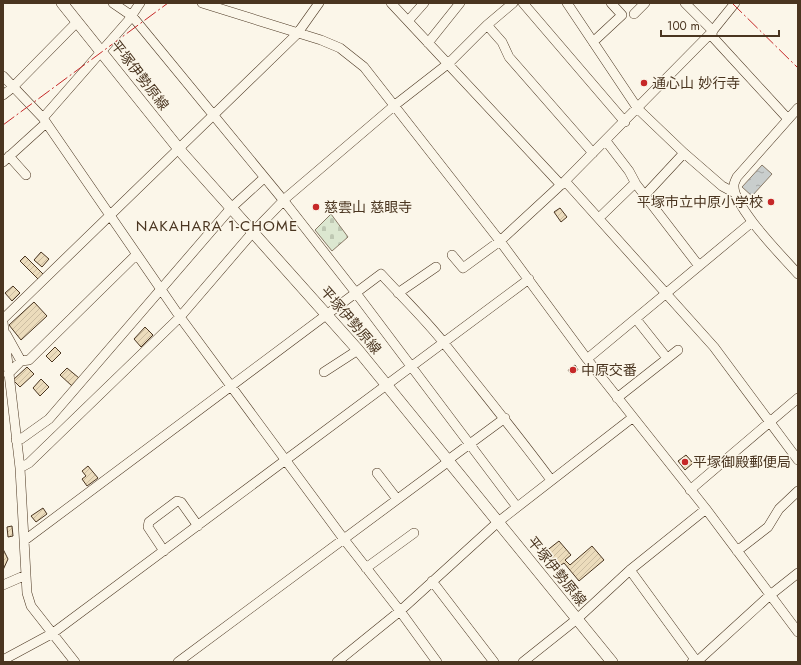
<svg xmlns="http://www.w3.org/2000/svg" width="801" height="665" viewBox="0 0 801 665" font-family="Jost,'Noto Sans JP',sans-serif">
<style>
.cemetery{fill:url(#cemetery-stones);stroke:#887966}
.water{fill:url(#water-ripples);stroke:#887966}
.building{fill:url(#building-hatch);stroke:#4a3520}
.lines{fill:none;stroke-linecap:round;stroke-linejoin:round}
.minor-casing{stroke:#4a3520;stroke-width:10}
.major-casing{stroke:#4a3520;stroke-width:12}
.minor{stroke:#fbf6e9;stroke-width:9}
.major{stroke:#fbf6e9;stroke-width:11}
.power{stroke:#c62828;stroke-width:1;stroke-dasharray:14 3 2 3;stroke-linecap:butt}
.poi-dot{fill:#c62828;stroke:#fbf6e9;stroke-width:1.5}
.labels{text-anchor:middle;stroke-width:3;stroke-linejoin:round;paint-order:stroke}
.street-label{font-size:14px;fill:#4a3520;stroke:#fbf6e9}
.poi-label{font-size:14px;fill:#4a3520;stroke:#fbf6e9;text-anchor:start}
.neighbourhood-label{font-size:15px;letter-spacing:1px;fill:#4a3520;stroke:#fbf6e9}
</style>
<defs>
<pattern id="cemetery-stones" width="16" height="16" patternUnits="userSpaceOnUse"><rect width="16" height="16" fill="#dce7d0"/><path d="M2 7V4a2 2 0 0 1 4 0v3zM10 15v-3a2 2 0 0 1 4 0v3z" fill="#bec7b2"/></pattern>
<pattern id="water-ripples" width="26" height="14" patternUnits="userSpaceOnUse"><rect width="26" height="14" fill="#c9cecd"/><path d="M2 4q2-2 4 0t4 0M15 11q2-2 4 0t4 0" fill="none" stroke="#a5a8a6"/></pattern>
<pattern id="building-hatch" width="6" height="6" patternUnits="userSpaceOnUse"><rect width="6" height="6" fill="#ecdcbc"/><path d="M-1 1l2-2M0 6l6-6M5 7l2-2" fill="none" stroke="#ccbda1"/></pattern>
</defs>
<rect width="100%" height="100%" fill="#fbf6e9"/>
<path class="cemetery" d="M331,214L348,237L332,251L315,230Z"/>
<path class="water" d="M762,165L772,174L752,196L742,187Z"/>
<path class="building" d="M560,208L567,217L561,222L554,212Z
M41,252L49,259L42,267L34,260Z
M25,256L43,274L38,279L20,261Z
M13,286L20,293L12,301L5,293Z
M34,302L47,316L21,340L9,325Z
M145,327L153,335L141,347L134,339Z
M55,347L61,353L52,362L46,356Z
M575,365L578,370L571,374L568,370Z
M27,367L34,374L20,387L13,380Z
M67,368L79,378L72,386L60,375Z
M41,379L49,387L40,396L33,388Z
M686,455L693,463L685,470L678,461Z
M88,466L98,478L87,486L82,479L86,476L82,471Z
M43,508L47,514L36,522L31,516Z
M12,526L13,536L8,537L7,527Z
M559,541L571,555L565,560L570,565L592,546L604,560L579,581L564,563L558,567L545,552Z
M3,549L8,559L3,570Z"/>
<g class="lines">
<defs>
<path id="minor" d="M113,3L132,16L284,201L356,293L517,507
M202,3L321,40L340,48L364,67L500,241L587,359L706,509L798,632
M391,3L561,185
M523,3L625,122
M567,3L638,109L684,153L722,186L735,193
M685,3L713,31
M634,14L645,3
M408,21L424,3
M487,25L502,42L509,57L593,153
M710,34L788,119
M593,42L622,15L611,3
M428,43L460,3
M3,76L43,118L180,317L343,538L400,611L437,662
M3,95L12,88L77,22
M798,108L737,177C736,179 734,183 734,185C732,206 784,258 798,274
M43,118L128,21L140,3
M606,141L629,171L636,184L699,266
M9,156L26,175
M3,162L46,123
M565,181L714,347L798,460
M645,195L684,153
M599,218L635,183
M452,255L463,268L500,241L565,181L710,34L735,3
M398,293L436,267
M3,319L297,34L319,3
M636,319L667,358
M3,322L20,468L27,593L31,606L75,662
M6,334L21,361
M587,359L752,222
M324,372L358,350
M8,374L21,361L29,360L136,255
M617,398L678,350
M16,440L21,439L49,419L231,208L264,178
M448,460L505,418
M20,468L29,463L180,317L253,232L287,197L395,105L449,63L487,25L513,3
M377,473L397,499
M690,490L798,398
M25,540L381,274C402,297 425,319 444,343C480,389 517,434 551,480
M164,551L148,527L149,522L177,501L181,502L198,526
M737,551L768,527L779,509L798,491
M366,568L414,533
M630,570L697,662
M432,581L494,662
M3,585L26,575
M3,660L53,633L529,279
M178,662L449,461
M337,662L400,611L498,522L632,418
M523,662L577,619L630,570L706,509
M692,662L701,658L769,596L798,573"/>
<path id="major" d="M62,3L183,154L358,350L612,662"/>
</defs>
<use href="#minor" class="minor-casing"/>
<use href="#major" class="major-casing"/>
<use href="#minor" class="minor"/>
<use href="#major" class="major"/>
<path class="power" d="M732,3L798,68
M3,125L168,3"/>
</g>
<g class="poi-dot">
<circle cx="644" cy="83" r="4"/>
<circle cx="771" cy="202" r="4"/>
<circle cx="316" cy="207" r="4"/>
<circle cx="573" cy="370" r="4"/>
<circle cx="685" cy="462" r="4"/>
</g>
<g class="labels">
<g class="street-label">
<text transform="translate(140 75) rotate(52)" y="5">平塚伊勢原線</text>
<text transform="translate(351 320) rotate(49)" y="5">平塚伊勢原線</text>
<text transform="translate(557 571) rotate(51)" y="5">平塚伊勢原線</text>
</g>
<g class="poi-label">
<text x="652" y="88">通心山 妙行寺</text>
<text x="763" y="207" text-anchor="end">平塚市立中原小学校</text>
<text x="324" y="212">慈雲山 慈眼寺</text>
<text x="581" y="375">中原交番</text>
<text x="693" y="467">平塚御殿郵便局</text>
</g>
<g class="neighbourhood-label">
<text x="217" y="231">NAKAHARA 1-CHOME</text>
</g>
</g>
<rect width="801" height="665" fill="none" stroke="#4a3520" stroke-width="8"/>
<path d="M661 30v6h118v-6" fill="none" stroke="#4a3520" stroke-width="2"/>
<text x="667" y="30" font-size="12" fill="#4a3520" stroke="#fbf6e9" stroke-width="3" paint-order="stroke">100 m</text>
</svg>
